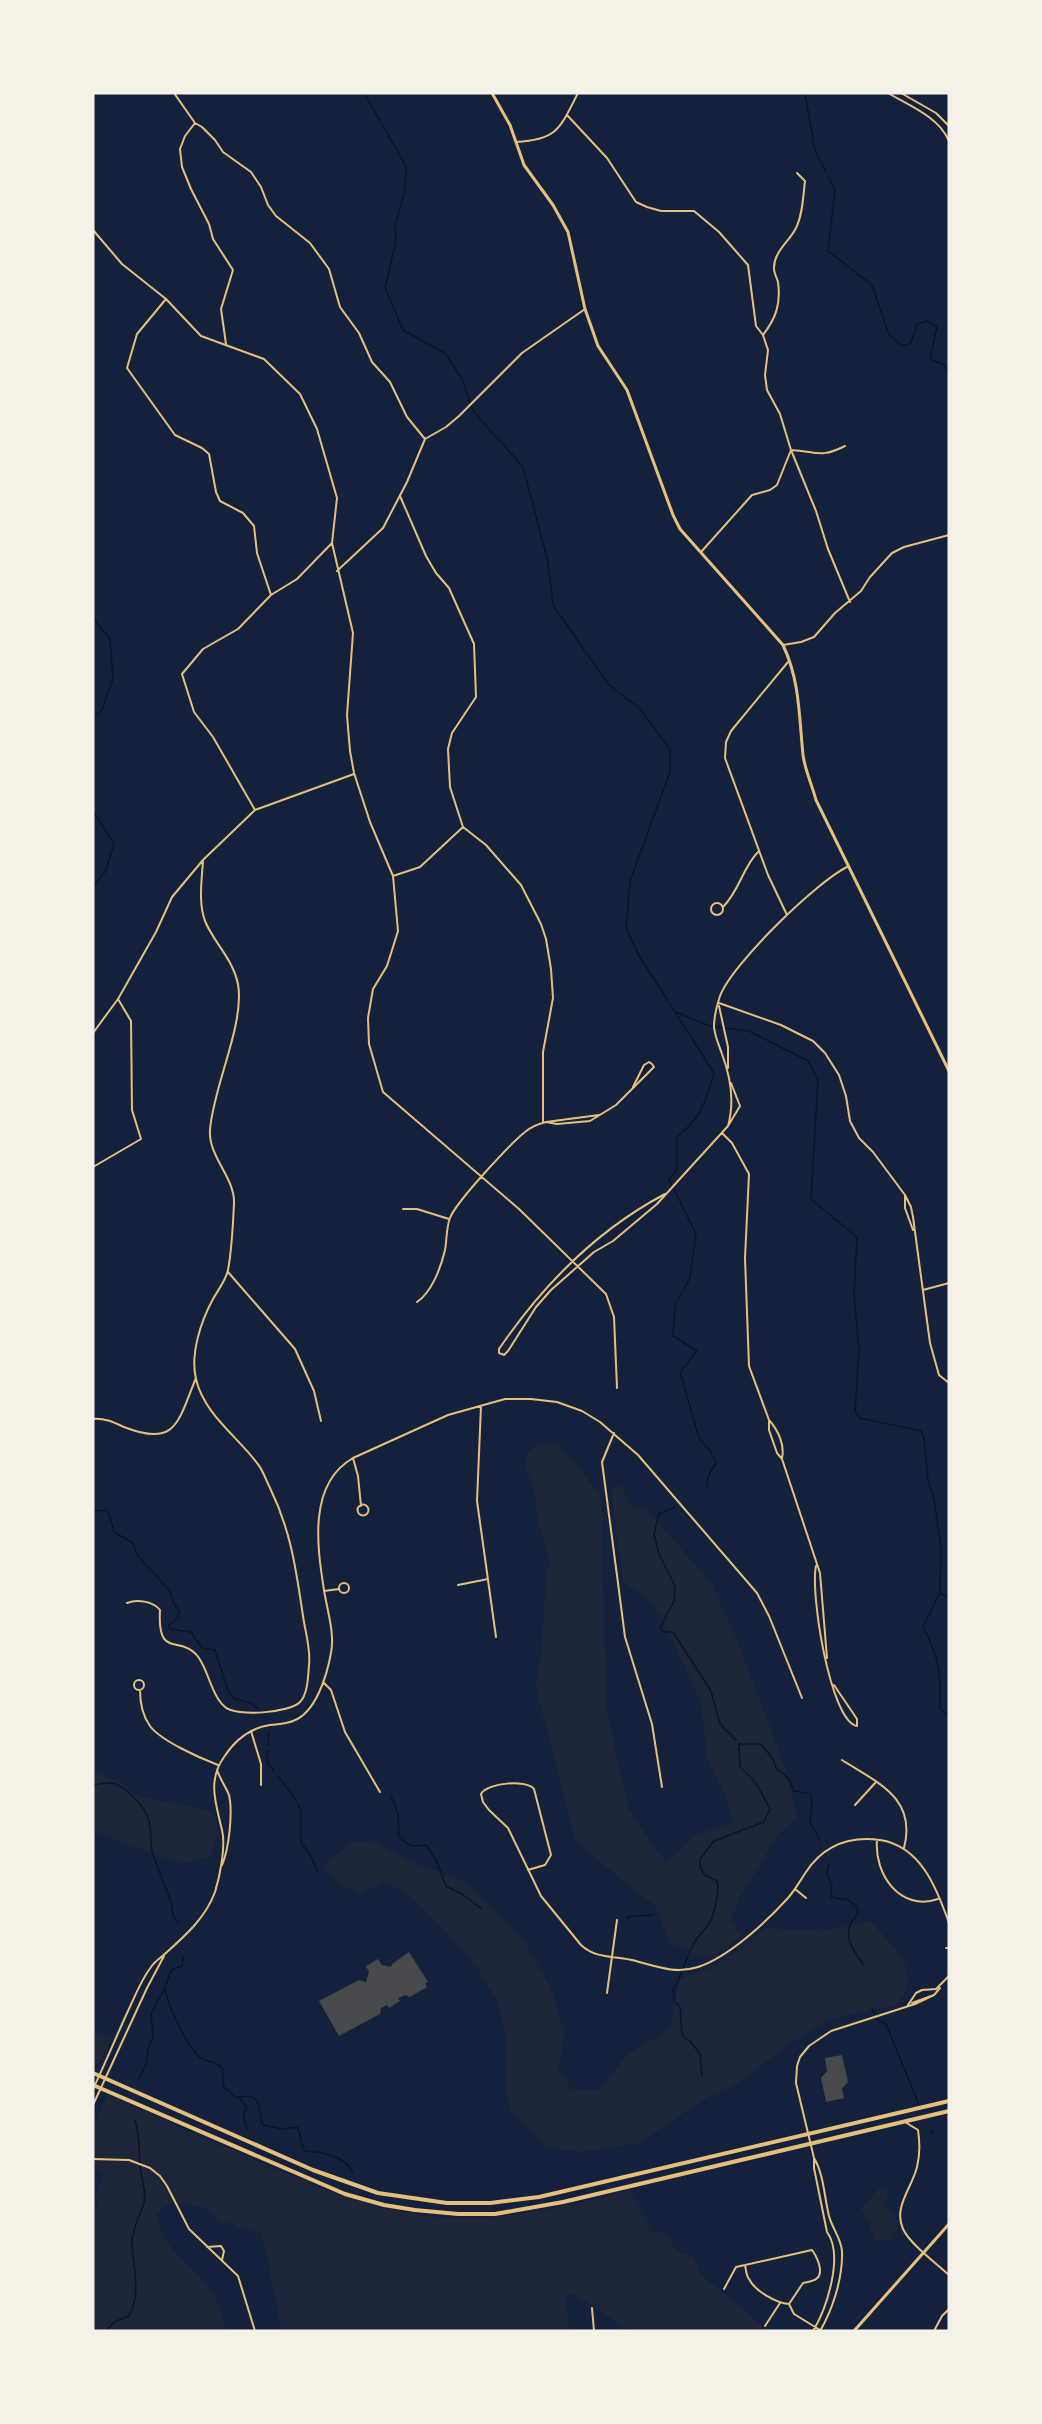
<svg xmlns="http://www.w3.org/2000/svg" width="1042" height="2424" viewBox="0 0 1042 2424" font-family="Arial,sans-serif">
<style>
.green{fill:#1d2539}
.lines{fill:none;stroke-linecap:round;stroke-linejoin:round}
.stream{stroke:#0b132b;stroke-width:1.5}
.building{fill:#48494c}
.minor{stroke:#e5c07b;stroke-width:2}
.secondary{stroke:#e5c07b;stroke-width:3}
.primary{stroke:#e5c07b;stroke-width:4}
</style>
<rect width="100%" height="100%" fill="#14213d"/>
<path class="green" d="M539,1443L557,1444L575,1463L600,1495L603,1519L602,1548L607,1712L629,1810L666,1863L695,1835L734,1822L725,1794L707,1759L701,1703L661,1615L644,1595L623,1582L611,1488L623,1486L629,1505L647,1510L711,1583L736,1637L784,1764L797,1818L778,1834L738,1901L731,1921L741,1936L727,1948L705,1958L670,1943L655,1905L640,1895L576,1841L537,1693L536,1681L541,1658L546,1575L550,1561L538,1523L534,1488L525,1468L528,1453Z
M93,1771L122,1783L138,1796L212,1811C221,1830 217,1838 211,1857L183,1864L93,1831Z
M353,1841L374,1843L410,1861L467,1883L521,1936L551,1989L565,2033L558,2069L572,2090H599L627,2055L670,2029L680,1979L708,1969L729,1957L766,1928L825,1931L870,1921C893,1947 926,1970 896,2005L828,2020L789,2044L738,2083L706,2098L639,2143L580,2152L546,2147L510,2110L505,2084L507,2038L497,2000L470,1957L407,1893L384,1882L359,1894L341,1884L321,1867Z
M93,2031L113,2038L94,2069H93Z
M108,2095C154,2116 200,2136 246,2156C317,2187 386,2219 464,2218C521,2218 575,2203 630,2190L651,2232L667,2233L676,2251L693,2257L702,2277L731,2298L766,2331H627L598,2309L572,2294L566,2295L569,2331H282L262,2234L241,2226L239,2228L229,2221L225,2226C219,2221 213,2212 206,2209C192,2203 166,2199 156,2214C163,2253 196,2266 214,2296C220,2306 223,2320 226,2331H93V2220L98,2200L95,2199L104,2173L93,2164V2127Z
M881,2186L888,2189L887,2200L883,2205L894,2212L892,2215L896,2218L898,2230L890,2235L891,2239L875,2241L869,2222L861,2209Z"/>
<g class="lines">
<path class="stream" d="M364,93L406,166L405,190L395,226L396,241L385,288L403,330L446,354L462,379L473,411L523,467L548,562L553,605L608,684L640,709L670,749V772L630,881L626,928L638,954L714,1073C705,1103 702,1117 677,1137V1170L669,1179L696,1234L690,1278L675,1305L673,1336L697,1351L680,1372L699,1438L710,1451L716,1463L709,1474L706,1489
M805,93L815,151L826,172
M829,178L835,190L828,251L872,285L889,335L903,346L911,343L917,324L927,321L937,327L930,359L944,365L949,372
M93,618L110,639L113,679L102,710L93,717
M93,811L114,844L105,872L93,887
M676,1012L710,1026L749,1031L808,1061L818,1079L811,1199L857,1237L854,1295L859,1350L855,1412L860,1418L921,1431L924,1438L928,1481L934,1499L941,1548L940,1593L949,1599
M675,1507L659,1514L654,1534L659,1554L675,1586L674,1601L660,1628L664,1632H673L711,1691L720,1724L736,1740
M93,1511L106,1510L109,1513L114,1532L133,1543L137,1555L170,1591L173,1602L179,1611L178,1618L169,1625L170,1629L191,1632L202,1648L215,1650L227,1688L234,1699L251,1703L259,1709
M939,1594L923,1627C940,1659 941,1673 940,1709L949,1717
M740,1744H761L773,1759L776,1768L789,1779L794,1791L810,1794L812,1801L810,1821L820,1841
M268,1745L269,1733
M267,1750L268,1764L274,1771
M278,1776L296,1800
M93,1785C99,1784 106,1783 112,1783C125,1785 144,1806 148,1818C152,1829 150,1840 152,1851C157,1867 164,1883 170,1899C174,1909 170,1916 179,1924
M391,1796L398,1813L399,1837L411,1846L426,1845L437,1862L446,1886L462,1894L482,1909
M298,1805L301,1811V1843L310,1854L318,1872
M829,1863L827,1872L832,1886L831,1897L848,1900L858,1908C858,1914 857,1915 853,1920C842,1935 853,1950 863,1964
M626,1919L631,1916L653,1915
M165,1989C167,2003 189,2051 201,2058C208,2063 213,2059 222,2068L224,2087L235,2097C240,2098 246,2095 251,2097C262,2100 259,2117 263,2125L282,2129L297,2127C302,2135 300,2144 305,2151C324,2153 346,2155 353,2174
M872,2009L874,2013
M877,2019L886,2024L919,2105
M702,2076L700,2054L691,2042L682,2035L680,2007L674,2001L673,1990C682,1976 685,1960 693,1945C697,1936 709,1927 712,1918C715,1909 720,1889 717,1881L705,1875L700,1867V1859L714,1841L764,1822L770,1809L756,1783L740,1767L739,1743
M139,2079L146,2065L148,2049L153,2037L151,2014L157,2001L165,1989L170,1973L173,1969L182,1966L183,1957
M240,2098L247,2107L243,2114L247,2129
M931,2130L933,2134
M106,2331L114,2322L129,2316C142,2291 133,2269 132,2243C132,2228 140,2216 144,2203C147,2189 141,2180 140,2166C139,2150 140,2136 135,2120"/>
</g>
<path class="building" d="M409,1952L428,1982L425,1983L427,1987L410,1997L405,1995L398,1998L400,2001L389,2008L387,2005L381,2008L380,2014L339,2036L319,2001L359,1980L366,1982L369,1972L366,1966L378,1959L382,1965L391,1967L392,1964Z
M842,2055L848,2082L842,2088L844,2098L826,2102L821,2078L827,2071L825,2058Z"/>
<g class="lines">
<path class="minor" d="M174,93L195,123L202,127L215,140L223,152L251,172L261,187L268,205L276,216L310,243L329,269L340,307L359,333L372,362L390,382L407,417L425,439
M888,93C910,106 939,117 949,141
M901,93L936,113L949,126
M567,115L607,158L636,202L647,207L661,211H694L719,232L748,265L756,326L763,335L768,350L765,375L767,390L780,414L791,450L816,511L828,549L850,602
M195,123L185,136L180,149L182,167L191,189L209,224L213,239L233,270L221,309L226,344
M516,142C558,140 560,128 578,93
M93,230L122,264L166,299L201,336L264,359L300,394L317,429L337,498L332,543L353,633L347,715L350,751L354,773L370,822L393,876L398,931L387,966L373,989L368,1018L369,1044L383,1092L519,1209L606,1294L614,1317L617,1388
M166,299L137,334L127,368L175,435L202,448L209,454L216,492L220,501L243,513L254,526L257,553L271,595
M763,335C776,318 781,304 778,282C777,278 774,273 774,269C773,252 790,241 796,228C803,214 803,196 805,181L797,173
M400,496L426,556L436,573L449,588L474,644L476,697L452,733L448,749L450,787L463,827L486,845L521,885L541,924L546,939L551,969L553,998L543,1052V1123
M701,552L752,495L770,490L777,485L791,450C816,451 819,459 845,446
M337,571L383,528L407,482L425,439L446,427L459,416L522,353L585,309
M783,645L801,642L814,637L835,613L861,591L870,577L892,553L904,547L949,535
M255,810L213,737L194,712L182,674L203,649L238,629L271,595L297,579L332,543
M393,876L420,867L463,827
M711 909a6 6 0 1 1 12 0a6 6 0 1 1-12 0Z
M723,907C740,890 743,866 759,851
M787,915L768,875L725,758L726,742L731,731L788,662
M719,1003L781,1025L813,1041L825,1053L839,1075L846,1096L850,1121L859,1138L873,1152L905,1195
M719,1006L728,1047V1068
M93,1033L118,999L156,932L172,897L203,860L255,810L354,774
M731,1083L740,1106L728,1126C735,1101 731,1078 722,1054C719,1045 715,1037 714,1027C714,1018 717,1005 720,996C732,964 818,880 849,866
M599,1115L546,1122L557,1124L590,1121L616,1105L654,1067L652,1064L649,1062L644,1065L633,1087
M722,1133L732,1143L749,1174L745,1258L749,1366L769,1420V1430L777,1453L782,1459L820,1573L827,1658
M93,1167L141,1139L132,1110L131,1021L118,999
M665,1194C597,1230 542,1286 499,1349V1353L504,1355L508,1351L536,1307L551,1290L594,1252L613,1241L657,1204L728,1126
M403,1209H417L449,1219
M913,1230L905,1208V1195L911,1207L913,1217L930,1343L939,1375L949,1383
M228,1272L295,1349L314,1391L321,1421
M923,1290L949,1283
M417,1302C432,1292 441,1267 445,1250C447,1240 446,1228 450,1218C456,1202 510,1144 525,1132C532,1126 538,1124 546,1122
M481,1406L477,1501L496,1637
M93,1419C105,1418 113,1422 124,1427C177,1448 178,1421 196,1378
M769,1420C778,1430 785,1445 782,1458
M614,1433L602,1462L618,1583L625,1637L652,1724L662,1787
M353,1458L358,1476L361,1506
M357.5 1510a5.5 5.5 0 1 1 11 0a5.5 5.5 0 1 1-11 0Z
M816,1566C810,1592 830,1721 857,1726V1719L834,1685
M339 1588a5 5 0 1 1 10 0a5 5 0 1 1-10 0Z
M458,1585L488,1579
M324,1591L339,1589
M127,1603C137,1599 153,1601 160,1610C157,1661 181,1633 199,1658C209,1673 212,1696 225,1707C236,1717 290,1713 300,1702C308,1694 308,1676 309,1665C311,1649 305,1631 303,1616C296,1569 291,1531 270,1488C266,1480 263,1470 257,1463C237,1436 204,1414 196,1379C190,1354 201,1321 213,1299C218,1290 226,1280 228,1270C232,1249 233,1225 234,1203C235,1178 208,1156 210,1130C213,1087 245,1024 238,984C233,959 214,943 205,921C198,902 202,879 203,860
M134 1685a5 5 0 1 1 10 0a5 5 0 1 1-10 0Z
M323,1682L331,1690L345,1732L380,1792
M140,1690C140,1703 142,1715 150,1726C161,1741 200,1758 218,1765
M251,1731L261,1764V1785
M842,1760C878,1783 917,1798 904,1848
M217,1770C220,1779 226,1787 229,1795C233,1812 229,1849 222,1865
M855,1805L876,1782
M877,1840C874,1874 900,1912 938,1899
M528,1870L545,1865L551,1855L534,1789C526,1779 487,1783 481,1794L483,1802L489,1810L508,1828L541,1896L581,1945C597,1960 616,1955 636,1961C658,1967 676,1974 698,1967C729,1957 766,1922 788,1898C795,1890 800,1881 806,1872C824,1845 849,1836 880,1840C921,1846 937,1889 949,1923
M795,1889L806,1898
M946,1948H949
M607,1993L617,1920
M912,2003L934,1995L940,1988
M908,2005L916,1993L922,1990L936,1989L949,1976
M93,2089C105,2064 116,2037 128,2011C135,1996 141,1980 151,1967C155,1961 162,1957 167,1952C186,1935 206,1917 215,1892C220,1876 226,1846 222,1830C216,1804 207,1781 224,1757C235,1740 250,1728 270,1725C278,1724 286,1724 293,1721C316,1713 327,1675 331,1653C335,1633 327,1610 324,1590C317,1546 308,1484 353,1458L448,1415L505,1399H531L557,1402L582,1411L600,1422L638,1455L757,1593L769,1616L802,1698
M93,2105L147,1988L164,1956
M905,2122L918,2130C920,2143 920,2155 917,2167C912,2188 893,2207 903,2229C910,2244 936,2263 949,2275
M814,2158C824,2175 824,2196 829,2216C832,2228 841,2238 842,2251C843,2277 833,2309 820,2331
M93,2159L129,2160L150,2168L160,2176L167,2186L189,2229L238,2276L255,2331
M207,2247L221,2246L224,2251L222,2260
M745,2265C746,2269 746,2275 749,2279C755,2291 776,2303 789,2304L794,2314L820,2330
M724,2289L736,2267L812,2250C816,2255 817,2258 819,2264C823,2278 816,2281 803,2283L789,2304
M592,2308L594,2331
M765,2326L780,2303
M813,2331C827,2308 844,2255 827,2232L814,2168V2158L796,2083L797,2066L800,2057L809,2046L831,2031L915,2004L934,1995
M934,2331L942,2316L949,2309"/>
<path class="secondary" d="M492,93L510,125L524,165L553,205L568,232L585,309L598,346L627,390L673,515L680,529L783,645C800,681 799,716 803,755C805,770 812,785 816,800L949,1071
M854,2331L949,2224"/>
<path class="primary" d="M93,2073L313,2170L378,2193L447,2203H490L539,2197L949,2101
M93,2085L345,2194L384,2205L415,2210L458,2214H495L563,2202L949,2111"/>
</g>
<rect width="1042" height="2424" fill="none" stroke="#f6f1e7" stroke-width="189"/>
</svg>
